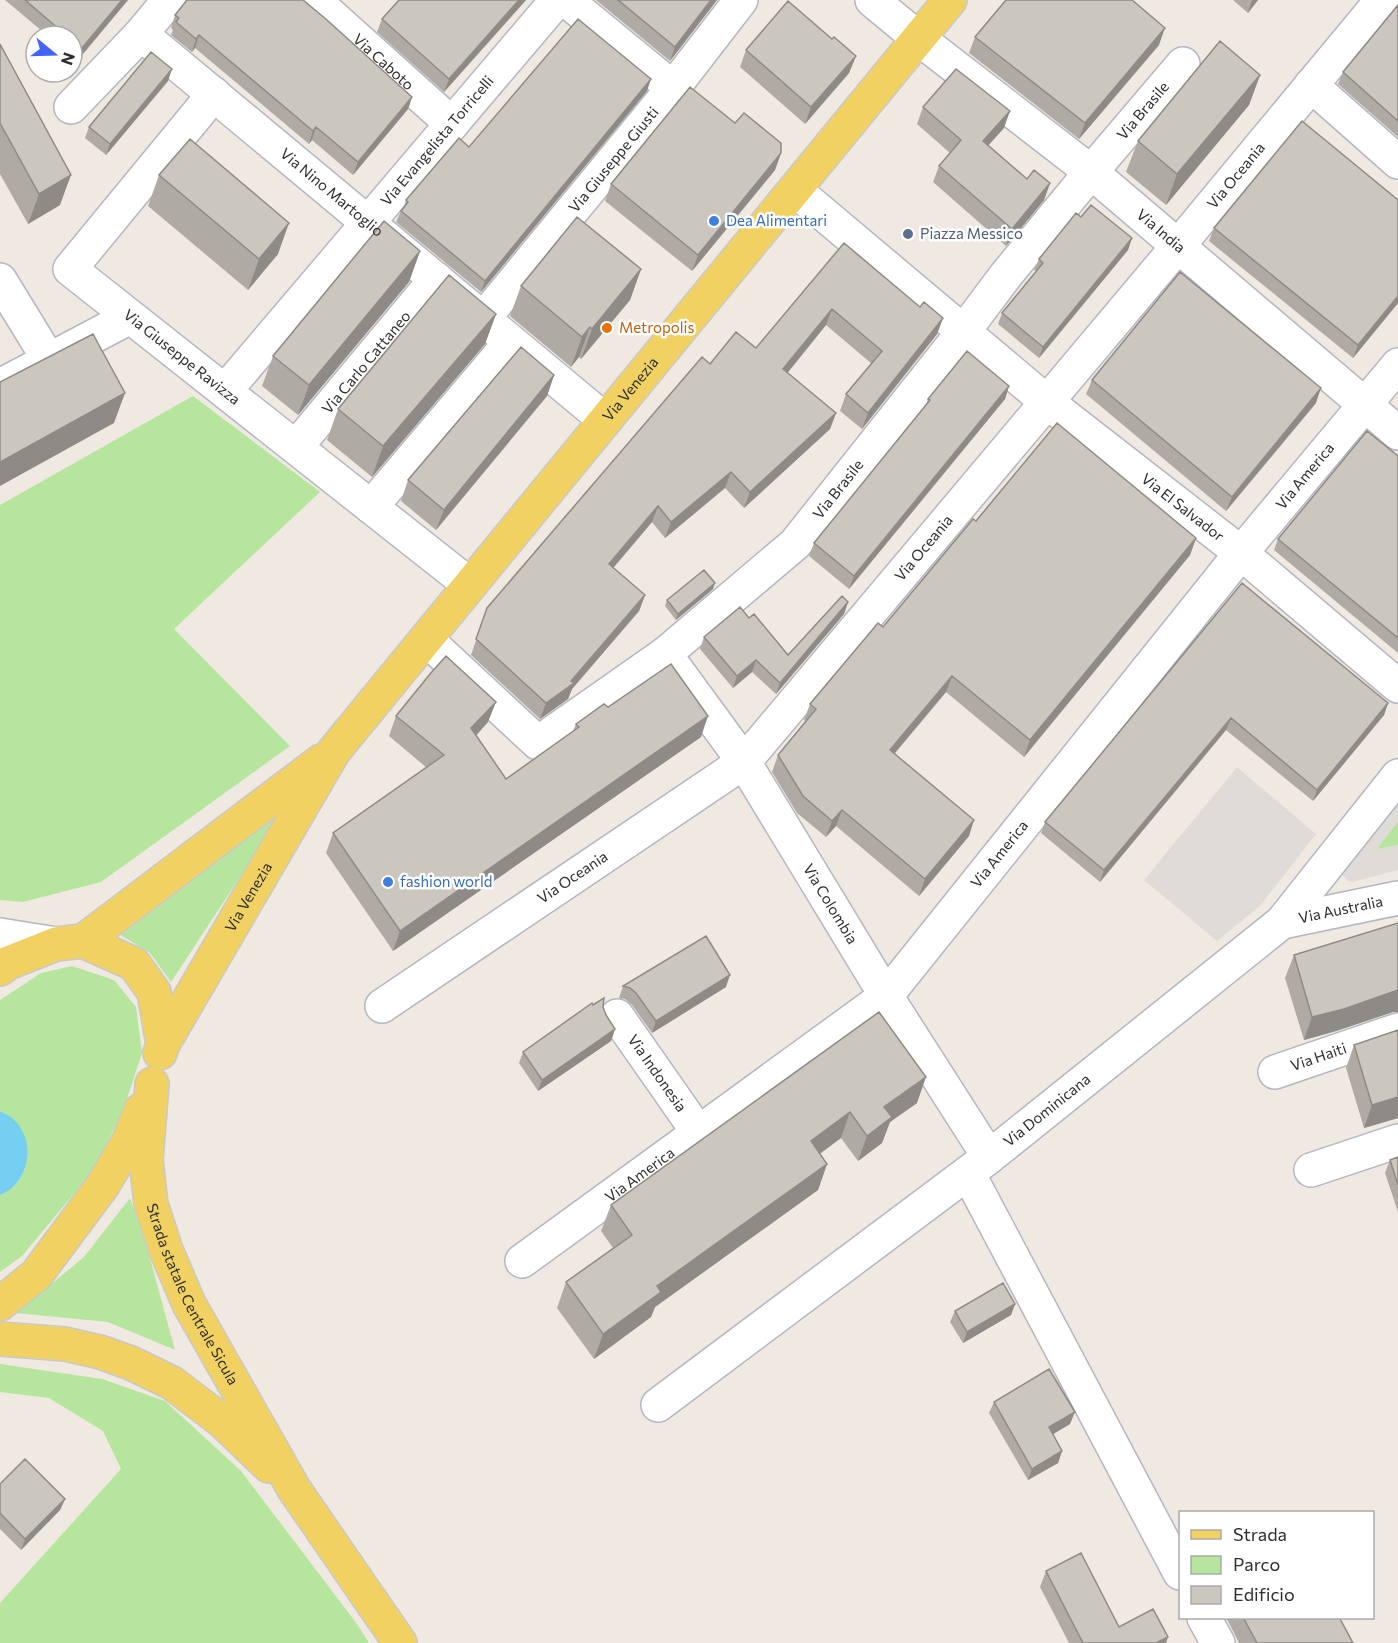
<svg xmlns="http://www.w3.org/2000/svg" width="1398" height="1643" viewBox="0 0 1398 1643" font-family="Commissioner,sans-serif">
<style>
.green{fill:#b6e59e}
.plaza{fill:#dfdcd8}
.water{fill:#75cff0}
.lines{fill:none;stroke-linecap:round;stroke-linejoin:round}
.minor-casing{stroke:#b4b7c1;stroke-width:36}
.major-casing{stroke:#c9c9c9;stroke-width:36}
.minor{stroke:#fff;stroke-width:33}
.major{stroke:#f2d163;stroke-width:33}
.wall{fill:#afaba4}
.shaded-wall{fill:#8e8b86}
.building{fill:#cbc7bf;stroke:#8e8b86;stroke-width:1.5}
.shop-dot{fill:#3f7fe0;stroke:#fff;stroke-width:2}
.service-dot{fill:#5c6f8a;stroke:#fff;stroke-width:2}
.food-dot{fill:#e8710a;stroke:#fff;stroke-width:2}
.labels{text-anchor:middle;stroke-width:5;stroke-linejoin:round;paint-order:stroke}
.street-label{font-size:15px;fill:#2e2e2e;stroke:#fff}
.shop-label{font-size:15px;fill:#366cbe;stroke:#fff;text-anchor:start}
.service-label{font-size:15px;fill:#4e5e75;stroke:#fff;text-anchor:start}
.food-label{font-size:15px;fill:#c56008;stroke:#fff;text-anchor:start}
</style>
<rect width="100%" height="100%" fill="#efe9e1"/>
<path class="green" d="M193,396L320,492L174,629L290,746L101,882L23,902L0,900V505Z
M282,813L171,982L150,953L114,931Z
M1398,821V845L1376,850Z
M72,966L114,980L136,1007L142,1053L122,1114L92,1172L22,1256L0,1272V1195C4,1193 9,1191 12,1188C33,1169 30,1138 12,1119C9,1115 4,1113 0,1111V1000L41,973Z
M130,1198L148,1251L175,1350L108,1322L16,1313L84,1257Z
M0,1364L102,1379L165,1401L241,1471L357,1624L369,1643H0V1603L121,1469L103,1431L49,1398L0,1392Z"/>
<path class="plaza" d="M1237,767L1316,834L1260,906L1217,941L1144,880Z
M1398,797V821L1377,849L1398,845V870L1353,882L1348,881L1342,874V868Z"/>
<path class="water" d="M0,1111C4,1113 9,1115 13,1119C33,1136 32,1170 12,1188C9,1191 4,1193 0,1195Z"/>
<g class="lines">
<defs>
<g id="minor">
<path id="s1" d="M314,0L452,124"/>
<path d="M566,0L673,88"/>
<path id="s2" d="M872,0L918,38L1091,172L1398,433"/>
<path id="s3" d="M141,34L605,420"/>
<path d="M1311,85L1398,162"/>
<path id="s4" d="M214,94L70,269L470,585"/>
<path d="M71,107L141,34L169,0"/>
<path id="s5" d="M795,190L1047,402L1241,553L1398,686"/>
<path d="M0,280L49,360"/>
<path id="s6" d="M483,319L673,88L741,0"/>
<path d="M0,386L130,317"/>
<path id="s7" d="M225,391L557,0"/>
<path id="s8" d="M296,447L436,279"/>
<path d="M371,507L511,342"/>
<path id="s9" d="M426,639L538,743L665,654L795,544L964,331L1006,275L1091,172L1183,64"/>
<path id="s10" d="M665,654L744,762L886,996L989,1157"/>
<path id="s11" d="M1282,922L1398,898"/>
<path d="M0,935L56,944"/>
<path id="s12" d="M382,1006L744,762L1178,246L1382,0"/>
<path id="s13" d="M617,1016L698,1132"/>
<path id="s14" d="M1275,1072L1398,1030"/>
<path d="M1311,1170L1398,1141"/>
<path d="M968,1173L1180,1573"/>
<path id="s15" d="M522,1261L886,996L1241,553L1398,365"/>
<path id="s16" d="M658,1405L989,1157L1282,922L1398,776"/>
<path d="M1204,1618L1218,1643"/>
</g>
<g id="major">
<path d="M83,941L321,761"/>
<path d="M0,969L8,963L56,944L83,941L134,964L154,992L163,1044L160,1053"/>
<path id="s17" d="M163,1044L334,751L950,0"/>
<path id="s18" d="M152,1084L146,1160L151,1204L166,1250L189,1304L294,1489L400,1643"/>
<path d="M0,1304L36,1275L103,1185L129,1141L141,1110"/>
<path d="M0,1339L65,1344L100,1352L131,1363L172,1383L222,1421L269,1466"/>
</g>
</defs>
<use href="#minor" class="minor-casing"/>
<use href="#major" class="major-casing"/>
<use href="#minor" class="minor"/>
<use href="#major" class="major"/>
</g>
<path class="wall" d="M5,0H128L77,61L72,57V36H48Z
M526,0L444,92L377,32L382,19Z
M596,0H717L670,61Z
M1233,0H1258L1248,13Z
M1398,5V137L1338,84L1343,72Z
M175,15L412,97L408,109L353,175L312,140L309,144L195,48L192,52L171,35L173,30L171,28Z
M975,37L1159,45L1079,139L969,53Z
M832,39L856,56L849,73L805,124L740,67L746,50Z
M0,44L60,205L28,224L0,174Z
M1260,75L1249,105L1166,205L1126,172L1138,141Z
M168,81L106,155L85,138L89,127Z
M647,91L481,292L396,222L401,211L404,207L406,200L469,147Z
M923,107L1004,128L988,145L1027,179L1050,183L1044,200L1006,246L933,182L939,166L950,153L917,124Z
M781,153L775,170L692,271L605,201L611,184Z
M159,175L278,254L248,290L148,206Z
M1398,200V303L1353,358L1209,241L1214,228Z
M1081,217L1132,238L1128,250L1039,358L998,324L1002,313L1036,271L1034,270L1039,259Z
M844,243L920,307L943,318L937,334L862,429L840,411L846,394L872,364L826,325L787,373L836,413L830,429L744,508L725,488L665,538L652,522L613,568L645,595L639,611L572,689L568,699L540,719L471,655L487,608L710,364L756,348Z
M420,251L409,282L298,415L262,386L273,356Z
M641,269L630,300L581,359L579,357L571,367L510,316L521,286Z
M496,314L485,344L372,477L327,440L338,409Z
M554,375L547,396L436,530L401,501L408,480Z
M1092,380L1316,403L1226,511L1086,394Z
M1009,386L1005,399L849,589L809,556L814,543L926,405L928,399Z
M1398,456V653L1274,550L1278,539Z
M1196,538L1190,555L1024,757L946,692L895,753L969,836L919,896L836,826L826,837L797,813L772,772L778,755L806,722L804,720L810,704L883,627Z
M1242,583L1388,703L1384,715L1313,801L1226,730L1100,882L1041,833L1045,822Z
M713,589L676,620L665,606L667,600Z
M848,602L844,614L776,694L752,672L733,688L700,649L704,637L749,618L788,655Z
M608,707L701,737L393,951L326,853L333,833L427,768L389,736L396,716L488,722L476,735L506,779L573,731L576,724Z
M1398,923V1012H1393L1336,1031L1304,1040L1285,978L1294,955Z
M623,986L726,987L652,1033L632,1005L625,999L619,998Z
M593,1005L603,1007L606,1015L615,1029L611,1041L538,1091L519,1063L523,1052Z
M879,1012L917,1103L890,1122L882,1143L858,1161L841,1138L820,1154L827,1164L818,1190L655,1307L651,1317L594,1359L557,1308L566,1282L613,1248L601,1231L611,1205Z
M1354,1045L1398,1118L1364,1128L1346,1068Z
M1398,1157V1212L1385,1173L1390,1160Z
M1015,1304L1011,1315L963,1343L950,1322L955,1311Z
M994,1402L1070,1424L1053,1434L1062,1451L1058,1463L1028,1480L989,1413Z
M0,1484L65,1499L60,1510L21,1550L0,1529Z
M1046,1571L1119,1627L1166,1643H1069L1040,1587Z
M1226,1617H1339L1353,1643H1239Z"/>
<path class="shaded-wall" d="M122,0H128L77,61L82,48Z
M519,0H526L444,92L449,79Z
M711,0H717L670,61L675,47Z
M1252,0H1258L1248,13Z
M1165,28L1159,45L1079,139L1085,123Z
M199,35L195,48L192,52L196,39Z
M856,56L849,73L805,124L811,107Z
M172,69L168,81L106,155L110,144Z
M1260,75L1249,105L1166,205L1177,174Z
M651,79L647,91L481,292L485,281Z
M412,97L408,109L353,175L358,162Z
M1010,111L1004,128L977,158L983,141Z
M316,127L312,140L309,144L313,131Z
M781,153L775,170L692,271L698,255Z
M71,175L60,205L28,224L39,194Z
M1050,183L1044,200L1006,246L1012,229Z
M289,223L278,254L248,290L259,259Z
M1132,238L1128,250L1039,358L1043,347Z
M420,251L409,282L298,415L309,385Z
M641,269L630,300L581,359L592,329Z
M1398,296V303L1353,358L1358,345Z
M832,309L826,325L777,386L783,369Z
M496,314L485,344L372,477L383,446Z
M943,318L937,334L862,429L868,413Z
M590,327L579,357L571,367L582,337Z
M554,375L547,396L436,530L444,510Z
M1009,386L1005,399L849,589L854,576Z
M1321,388L1316,403L1226,511L1232,497Z
M125,393L114,423L0,486V462Z
M836,413L830,429L744,508L750,492Z
M731,472L725,488L665,538L671,522Z
M658,506L652,522L603,580L609,564Z
M1196,538L1190,555L1024,757L1030,740Z
M715,583L713,589L676,620L678,614Z
M645,595L639,611L572,689L568,699L540,719L546,703L571,681Z
M848,602L844,614L776,694L780,683Z
M756,660L752,672L733,688L737,676Z
M952,676L946,692L884,766L890,750Z
M496,702L488,722L464,749L471,728Z
M1388,703L1384,715L1313,801L1317,790Z
M708,716L701,737L393,951L400,931Z
M1231,718L1226,730L1100,882L1104,870Z
M842,810L836,826L826,837L832,821Z
M974,820L969,836L919,896L925,879Z
M730,975L726,987L652,1033L656,1021Z
M1398,990V1012H1393L1336,1031L1304,1040L1312,1017Z
M615,1029L611,1041L538,1091L542,1080Z
M926,1077L917,1103L890,1122L882,1143L858,1161L867,1136L884,1107Z
M1398,1097V1118L1364,1128L1372,1105Z
M850,1112L841,1138L801,1167L811,1141Z
M827,1164L818,1190L655,1307L651,1317L594,1359L603,1334L657,1286Z
M1015,1304L1011,1315L963,1343L967,1332Z
M1075,1412L1070,1424L1045,1439L1049,1427Z
M1062,1451L1058,1463L1028,1480L1032,1469Z
M65,1499L60,1510L21,1550L25,1539Z
M1168,1637L1166,1643H1156Z"/>
<path class="building" d="M25,0H122L82,48L72,40V36H67Z
M187,0H303L327,20L412,97L358,162L316,127L313,131L199,35L196,39L176,22L179,18L175,15Z
M399,0H519L449,79L382,19Z
M618,0H711L675,47Z
M1006,0H1132L1165,28L1085,123L975,37Z
M788,1L832,39L834,37L856,56L811,107L746,50Z
M1398,5V121L1343,72Z
M578,19L651,79L485,281L401,211L408,202L406,200L459,138L469,147Z
M1220,41L1260,75L1177,174L1138,141Z
M0,44L71,175L39,194L0,123Z
M151,52L172,69L110,144L89,127Z
M956,69L1010,111L983,141L1027,179L1034,170L1050,183L1012,229L939,166L961,140L923,107Z
M690,87L735,123L744,113L781,143V153L698,255L611,184Z
M1302,121L1398,200V296L1358,345L1214,228Z
M190,139L289,223L259,259L159,175Z
M1091,205L1132,238L1043,347L1002,313L1043,263L1039,259L1076,213L1081,217Z
M577,217L641,269L592,329L590,327L582,337L521,286Z
M384,221L420,251L309,385L273,356Z
M844,243L920,307L924,302L943,318L868,413L846,394L882,351L832,309L783,369L836,413L750,492L731,472L671,522L658,506L609,564L645,595L571,681L574,683L546,703L476,639L487,608L702,357L710,364L736,332L756,348Z
M1180,272L1321,388L1232,497L1092,380Z
M449,275L496,314L383,446L338,409Z
M93,334L125,393L0,462V382Z
M521,347L554,375L444,510L408,480Z
M967,351L1009,386L854,576L814,543L930,400L928,399Z
M1057,423L1196,538L1030,740L952,676L890,750L974,820L925,879L842,810L832,821L803,796L778,755L816,709L810,704L878,623L883,627L973,519L976,521Z
M1367,431L1398,456V638L1278,539Z
M704,570L715,583L678,614L667,600Z
M1242,583L1388,703L1317,790L1231,718L1104,870L1045,822Z
M842,596L848,602L780,683L756,660L737,676L704,637L740,607L749,618L754,614L788,655Z
M446,656L496,702L471,728L506,779L579,727L576,724L604,704L608,707L671,664L708,716L400,931L333,833L444,755L396,716L430,674Z
M1398,923V990L1344,1009L1312,1017L1294,955Z
M706,936L730,975L656,1021L636,993L630,988L623,986Z
M604,998L603,1007L606,1015L615,1029L542,1080L523,1052L592,1003L593,1005Z
M879,1012L926,1077L884,1107L892,1117L867,1136L850,1112L811,1141L827,1164L657,1286L661,1292L603,1334L566,1282L632,1235L611,1205Z
M1398,1030V1097L1372,1105L1354,1045Z
M1398,1157V1185L1390,1160Z
M1003,1283L1015,1304L967,1332L955,1311Z
M1049,1369L1075,1412L1049,1427L1062,1451L1032,1469L994,1402Z
M25,1459L65,1499L25,1539L0,1513V1484Z
M1081,1553L1119,1627L1153,1609L1168,1637L1156,1643H1083L1046,1571Z
M1243,1617H1339L1353,1643H1257Z"/>
<g class="shop-dot">
<circle cx="714" cy="221" r="6"/>
<circle cx="388" cy="882" r="6"/>
</g>
<circle class="service-dot" cx="908" cy="234" r="6"/>
<circle class="food-dot" cx="607" cy="328" r="6"/>
<g class="labels">
<g class="street-label">
<text dy="5" stroke="none"><textPath href="#s1" startOffset="93">Via Caboto</textPath></text>
<text dy="5" stroke="none"><textPath href="#s9" startOffset="1034">Via Brasile</textPath></text>
<text dy="5" stroke="none"><textPath href="#s7" startOffset="328">Via Evangelista Torricelli</textPath></text>
<text dy="5" stroke="none"><textPath href="#s6" startOffset="206">Via Giuseppe Giusti</textPath></text>
<text dy="5" stroke="none"><textPath href="#s12" startOffset="1202">Via Oceania</textPath></text>
<text dy="5" stroke="none"><textPath href="#s3" startOffset="248">Via Nino Martoglio</textPath></text>
<text dy="5" stroke="none"><textPath href="#s2" startOffset="370">Via India</textPath></text>
<text dy="5" stroke="none"><textPath href="#s4" startOffset="369">Via Giuseppe Ravizza</textPath></text>
<text dy="5" stroke="none"><textPath href="#s8" startOffset="110">Via Carlo Cattaneo</textPath></text>
<text dy="5" stroke="none"><textPath href="#s17" startOffset="807">Via Venezia</textPath></text>
<text dy="5" stroke="none"><textPath href="#s15" startOffset="1118">Via America</textPath></text>
<text dy="5" stroke="none"><textPath href="#s9" startOffset="548">Via Brasile</textPath></text>
<text dy="5" stroke="none"><textPath href="#s5" startOffset="501">Via El Salvador</textPath></text>
<text dy="5" stroke="none"><textPath href="#s12" startOffset="716">Via Oceania</textPath></text>
<text dy="5" stroke="none"><textPath href="#s15" startOffset="632">Via America</textPath></text>
<text dy="5" stroke="none"><textPath href="#s12" startOffset="230">Via Oceania</textPath></text>
<text dy="5" stroke="none"><textPath href="#s17" startOffset="170">Via Venezia</textPath></text>
<text dy="5" stroke="none"><textPath href="#s10" startOffset="300">Via Colombia</textPath></text>
<text dy="5" stroke="none"><textPath href="#s11" startOffset="60">Via Australia</textPath></text>
<text dy="5" stroke="none"><textPath href="#s14" startOffset="46">Via Haiti</textPath></text>
<text dy="5" stroke="none"><textPath href="#s13" startOffset="70">Via Indonesia</textPath></text>
<text dy="5" stroke="none"><textPath href="#s16" startOffset="488">Via Dominicana</textPath></text>
<text dy="5" stroke="none"><textPath href="#s15" startOffset="146">Via America</textPath></text>
<text dy="5" stroke="none"><textPath href="#s18" startOffset="220">Strada statale Centrale Sicula</textPath></text>
</g>
<g class="shop-label">
<text x="726" y="226">Dea Alimentari</text>
<text x="400" y="887">fashion world</text>
</g>
<g class="service-label">
<text x="920" y="239">Piazza Messico</text>
</g>
<g class="food-label">
<text x="619" y="333">Metropolis</text>
</g>
</g>
<rect x="1179" y="1511" width="195" height="108" fill="#ffffff" stroke="#ababab" stroke-width="1.5"/>
<rect x="1191" y="1530" width="30" height="9" fill="#f2d163" stroke="#ababab" stroke-width="1.5"/>
<text x="1233" y="1541" font-size="18" fill="#2e2e2e">Strada</text>
<rect x="1191" y="1556" width="30" height="18" fill="#b6e59e" stroke="#ababab" stroke-width="1.5"/>
<text x="1233" y="1571" font-size="18" fill="#2e2e2e">Parco</text>
<rect x="1191" y="1586" width="30" height="18" fill="#cbc7bf" stroke="#ababab" stroke-width="1.5"/>
<text x="1233" y="1601" font-size="18" fill="#2e2e2e">Edificio</text>
<g transform="translate(54 54) rotate(109)"><circle r="28" fill="#ffffff" stroke="#ababab" stroke-width="1.5"/>
<path d="M0-4.5L10 22L0 15L-10 22Z" fill="#4264fb"/>
<text y="-9" font-size="16" font-weight="bold" text-anchor="middle" fill="#2e2e2e">N</text>
</g>
</svg>
